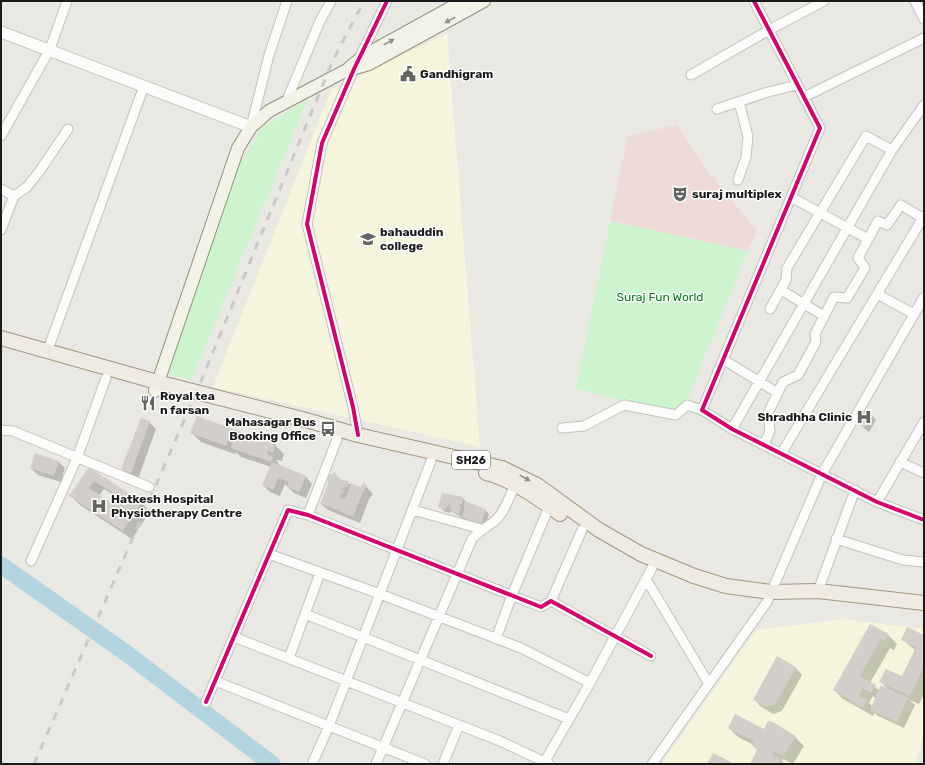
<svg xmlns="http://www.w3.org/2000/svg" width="925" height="765" viewBox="0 0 925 765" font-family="Rubik,sans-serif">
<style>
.commercial{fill:#eddad6}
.education{fill:#f4f5dc}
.park{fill:#cef4cf}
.shadow{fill:#0003;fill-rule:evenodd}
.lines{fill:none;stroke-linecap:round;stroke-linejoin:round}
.river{stroke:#b3d5e0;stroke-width:17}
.building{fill:#d2cfcb;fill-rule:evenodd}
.minor-casing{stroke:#c2c2bf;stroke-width:11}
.tertiary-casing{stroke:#c2c2bf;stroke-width:13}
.secondary-casing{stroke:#91937b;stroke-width:14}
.primary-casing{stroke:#a09780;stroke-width:16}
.minor{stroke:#fcfcfb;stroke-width:9}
.tertiary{stroke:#fcfcfb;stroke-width:11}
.secondary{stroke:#f2f2e7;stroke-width:12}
.primary{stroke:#f0ebe2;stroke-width:14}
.rail{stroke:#c9c9c8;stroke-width:3;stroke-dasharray:8 8;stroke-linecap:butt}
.cycleway-casing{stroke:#fff;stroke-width:6}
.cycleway{stroke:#d6006c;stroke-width:4}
.oneway{fill:#91918b}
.oneway2{fill:#908d88}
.labels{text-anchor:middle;stroke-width:3;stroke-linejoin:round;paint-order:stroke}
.shield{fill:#fff;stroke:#5f5f5f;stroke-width:1}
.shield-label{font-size:11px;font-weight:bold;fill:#1b1b1b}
.poi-label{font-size:12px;font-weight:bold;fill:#1b1b1b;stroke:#fff;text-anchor:start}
.park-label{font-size:12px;fill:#047e13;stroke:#fff}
</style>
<rect width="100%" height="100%" fill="#eae8e2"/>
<path class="commercial" d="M677,125L706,169L757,231L748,251L610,221L628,136Z"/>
<path class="education" d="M447,33L480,447L213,387L331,90Z
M842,619L924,629V736L915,764H661L756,630Z"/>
<path class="park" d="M308,99L191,381L167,373L238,167L263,127Z
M610,221L748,251L681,415L576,389Z"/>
<path class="shadow" d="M872,416L876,420L869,432L856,422Z
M149,422L156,429L138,479L129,476L123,469Z
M192,433L275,445L284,454L282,461L276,460L281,467L306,477L312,484L306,498L294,493L285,484L280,496L270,492L263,485L271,467L241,457L236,452L235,454L201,442Z
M59,462L65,468L61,482L38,475L31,468Z
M89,468L141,502L150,511L132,539L80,505L71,496ZM104,489L118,498L113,505L99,496Z
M334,473L341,480L347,482L351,485L361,488L364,484L373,494L369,499L360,523L328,510L321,504Z
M463,498L467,503L485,510L489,514L485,527L467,521L451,511L449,513L444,511L439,506Z
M870,625L888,635L897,644L894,650L890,648L870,683L880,691L888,689L881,682L903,677L915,650L902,639L924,636V694L919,704L909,700L915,705L904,728L878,716L874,713L873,716L843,699L834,690ZM873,696L876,699L873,707L869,703Z
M777,658L796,668L802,675L782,711L773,714L760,706L754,699Z
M729,728L764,730L795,737L804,746L793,764L783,759L782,761L785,764H751L758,749L754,745L738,737Z"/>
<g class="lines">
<path class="river" d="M1,565L126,653L272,764"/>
</g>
<path class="building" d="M863,409L873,415L864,428L854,422Z
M197,416L276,444L273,453L268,451L267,454L273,457L271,462L231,448L233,441L229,439L226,446L190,433Z
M141,418L150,421L131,473L121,469Z
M35,453L59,461L54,476L30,468Z
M272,462L306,476L299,492L287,487L289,482L278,478L273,490L262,485Z
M89,467L142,502L123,531L69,496ZM94,481L118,496L113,504L89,488Z
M335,472L339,479L348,481V487H344L346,489L341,488L345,493H341L340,497L345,499L351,483L361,487L364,482L367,486L363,492L353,517L339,511L341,509L337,510L320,504L328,484V476Z
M442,493L463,497L462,504H460L459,507L461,506L459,514L450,511L452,506L449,509L450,503L445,510L438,507Z
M464,501L486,509L481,524L462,517L464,510Z
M870,624L889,634L885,641L881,639L860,676L876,685L871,693L863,688L859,696L867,700L863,708L833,690Z
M907,627L924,635V666L910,696L879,682L886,669L902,676L916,647L901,640Z
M777,656L796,667L776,704L766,707L753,700Z
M881,685L908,698L897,722L870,710Z
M735,714L764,729L768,721H771L796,736L783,756L774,751L772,754L781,759L779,764H750L757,750L752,745L754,741L728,728Z
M713,753L735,764H707Z"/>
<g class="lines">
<defs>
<path id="minor" d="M754,1L820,128L702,410L732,429L877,502L924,520
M915,1L924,19
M691,75L769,30L824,1
M804,97L924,38
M287,100L320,21L331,1
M717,109L768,92L797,85
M251,127L269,55L287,1
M1,136L50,49L67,1
M738,180L746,157L748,136L739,102
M1,189L14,196
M791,197L868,239
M1,230L14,196L27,187L39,172L68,129
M781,290L824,316
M877,294L914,314
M770,309L786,280L787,268L866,136L892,150
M47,352L144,86
M724,360L778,393
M562,428L584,426L624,405L676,415L687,405L702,410
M732,429L892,150L924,105
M1,430L13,431L149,487
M358,435L353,407L307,224L322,143L354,69L387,1
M764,445L770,431L768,413L783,382L798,375L816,342L815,334L834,297L847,298L865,268L858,258L878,221L887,225L901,205L924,219
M781,454L924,216
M900,462L924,473
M877,502L924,422
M413,510L481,529
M308,515L337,439
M836,539L903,560L924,562
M269,554L380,594L521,648L590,683
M31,561L77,458L106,378
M646,579L709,684
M818,591L855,490
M551,601L582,530
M305,614L569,719
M234,637L500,741L549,764
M496,639L512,595L549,507L548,502
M289,658L320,573
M215,681L425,764
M206,702L288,510L308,515L541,607L551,601L651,656
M545,761L590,683L652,568
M312,764L329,726L431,461
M376,764L472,539C480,530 484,529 492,523C504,515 509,497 515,485
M443,764L459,725
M652,764L767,602L822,474L924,297"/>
<path id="tertiary" d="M1,32L251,127"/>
<path id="secondary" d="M349,68L365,55L463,1
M155,391L238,148L251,127L269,111L345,71L369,64L484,1"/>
<path id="primary" d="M1,338L157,382L306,420L358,435L502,468L537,485L599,530L641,554L694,576L726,586L771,592L818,591L924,603
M486,473C513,480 538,498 560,514"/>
</defs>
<use href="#minor" class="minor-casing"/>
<use href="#tertiary" class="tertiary-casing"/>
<use href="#secondary" class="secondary-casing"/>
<use href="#primary" class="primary-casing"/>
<use href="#minor" class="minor"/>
<use href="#tertiary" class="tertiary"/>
<use href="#secondary" class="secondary"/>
<use href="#primary" class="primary"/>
<path class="rail" d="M34,764L197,391L333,60L364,1"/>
<defs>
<path id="cycleway" d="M754,1L820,128L702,410L732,429L877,502L924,520
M358,435L353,407L307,224L322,143L354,69L387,1
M206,702L288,510L308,515L541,607L551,601L651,656"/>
</defs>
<use href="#cycleway" class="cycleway-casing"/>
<use href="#cycleway" class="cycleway"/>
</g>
<defs><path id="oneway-solid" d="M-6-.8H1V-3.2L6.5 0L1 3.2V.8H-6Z"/></defs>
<g class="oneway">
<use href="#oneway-solid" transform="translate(450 20) rotate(151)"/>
<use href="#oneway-solid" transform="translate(389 42) rotate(-29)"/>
</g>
<use class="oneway2" href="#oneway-solid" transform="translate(525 478) rotate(29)"/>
<defs>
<symbol id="civic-bare" viewBox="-9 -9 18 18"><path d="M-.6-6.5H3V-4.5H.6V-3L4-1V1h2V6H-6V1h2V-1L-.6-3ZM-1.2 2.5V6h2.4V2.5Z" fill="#636361" stroke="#fff" stroke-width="2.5" paint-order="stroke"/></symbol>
<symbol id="theatre-bare" viewBox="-9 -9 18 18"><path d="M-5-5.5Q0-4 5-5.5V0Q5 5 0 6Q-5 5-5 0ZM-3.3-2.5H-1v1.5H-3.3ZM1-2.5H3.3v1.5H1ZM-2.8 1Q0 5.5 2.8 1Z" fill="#636361" stroke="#fff" stroke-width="2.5" paint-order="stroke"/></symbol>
<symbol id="university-bare" viewBox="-9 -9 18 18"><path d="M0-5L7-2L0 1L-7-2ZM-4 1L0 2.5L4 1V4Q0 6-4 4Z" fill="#636361" stroke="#fff" stroke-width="2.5" paint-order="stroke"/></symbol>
<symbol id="restaurant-bare" viewBox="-9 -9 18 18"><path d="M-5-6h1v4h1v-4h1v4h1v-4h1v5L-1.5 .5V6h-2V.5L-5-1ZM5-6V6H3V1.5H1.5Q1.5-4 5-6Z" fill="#636361" stroke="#fff" stroke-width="2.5" paint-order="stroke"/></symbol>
<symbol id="hospital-bare" viewBox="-9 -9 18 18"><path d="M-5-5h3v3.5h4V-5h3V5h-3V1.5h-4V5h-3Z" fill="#636361" stroke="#fff" stroke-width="2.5" paint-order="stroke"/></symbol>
<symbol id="bus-bare" viewBox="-9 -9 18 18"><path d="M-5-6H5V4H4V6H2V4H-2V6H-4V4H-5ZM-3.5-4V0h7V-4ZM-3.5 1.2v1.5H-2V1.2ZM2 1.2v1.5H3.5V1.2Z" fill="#636361" stroke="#fff" stroke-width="2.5" paint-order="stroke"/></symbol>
</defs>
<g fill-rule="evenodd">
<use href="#civic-bare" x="397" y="63" width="22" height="22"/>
<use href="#theatre-bare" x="669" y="183" width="22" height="22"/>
<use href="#university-bare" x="357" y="228" width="22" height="22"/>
<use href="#restaurant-bare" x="137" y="392" width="22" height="22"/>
<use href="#hospital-bare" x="853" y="406" width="22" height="22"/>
<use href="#bus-bare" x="317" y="418" width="22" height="22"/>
<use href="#hospital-bare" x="88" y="495" width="22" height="22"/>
</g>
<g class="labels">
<rect class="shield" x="452" y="451" width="38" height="18" rx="3"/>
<g class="shield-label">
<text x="471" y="464">SH26</text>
</g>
<g class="poi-label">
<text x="420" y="78">Gandhigram</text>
<text x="692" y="198">suraj multiplex</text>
<text x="380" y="236">bahauddin<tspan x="380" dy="14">college</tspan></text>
<text x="160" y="400">Royal tea<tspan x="160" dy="14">n farsan</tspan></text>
<text x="852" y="421" text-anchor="end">Shradhha Clinic</text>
<text x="316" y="426" text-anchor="end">Mahasagar Bus<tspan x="316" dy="14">Booking Office</tspan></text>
<text x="111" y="503">Hatkesh Hospital<tspan x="111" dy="14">Physiotherapy Centre</tspan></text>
</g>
<g class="park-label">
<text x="660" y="301">Suraj Fun World</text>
</g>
</g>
<rect width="925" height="765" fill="none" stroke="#1b1b1b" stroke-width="4"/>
</svg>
